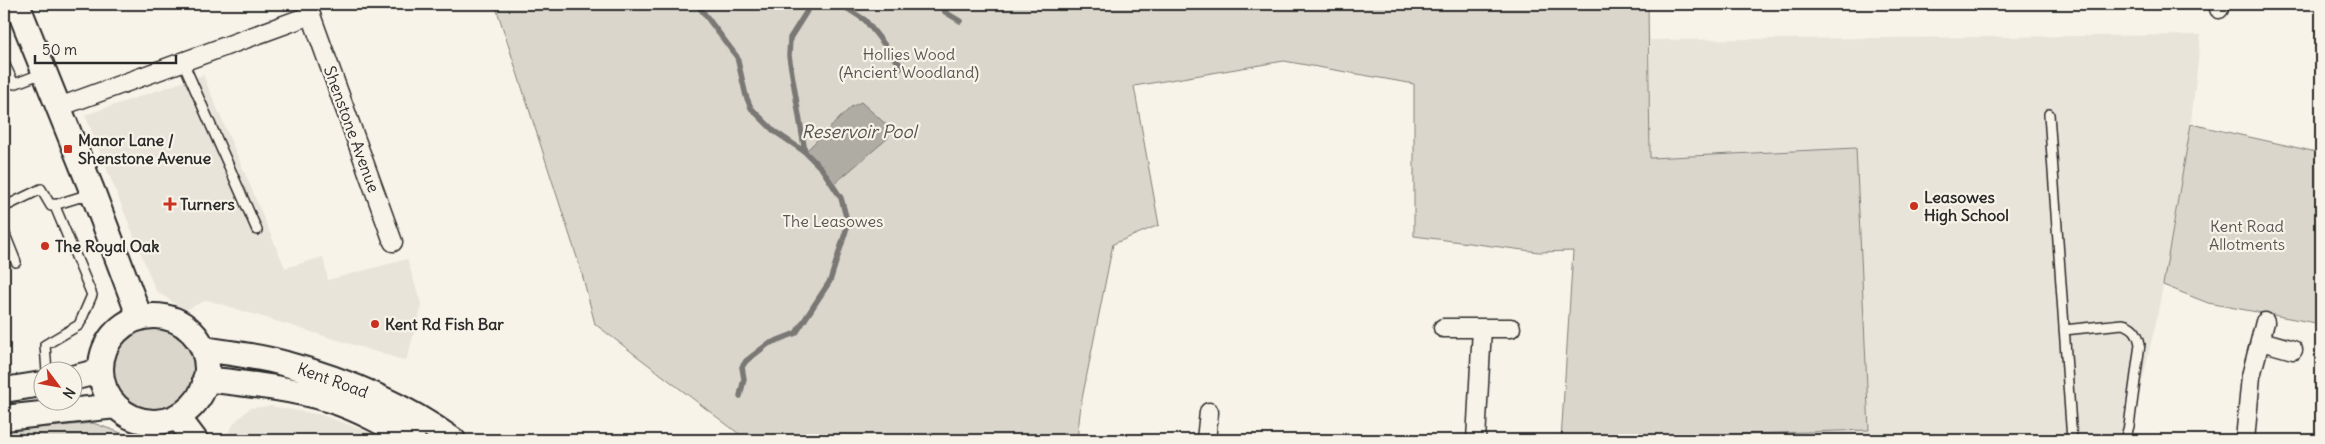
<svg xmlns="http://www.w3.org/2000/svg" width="2325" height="444" viewBox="0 0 2325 444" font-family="Delius,sans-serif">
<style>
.built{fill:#e8e4da}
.green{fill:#dad6cc;stroke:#82807c}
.water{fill:#afaca4;stroke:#7a7874}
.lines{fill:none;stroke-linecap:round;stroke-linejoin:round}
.stream{stroke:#7a7874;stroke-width:5.5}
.lane-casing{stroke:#2b2b2b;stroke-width:12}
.street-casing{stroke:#2b2b2b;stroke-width:21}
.secondary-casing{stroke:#2b2b2b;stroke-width:28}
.lane{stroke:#f7f3e8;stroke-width:9}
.street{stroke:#f7f3e8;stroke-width:18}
.secondary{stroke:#f7f3e8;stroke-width:24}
.poi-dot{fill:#c8321e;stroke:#f7f3e8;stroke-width:2}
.labels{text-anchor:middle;stroke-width:4.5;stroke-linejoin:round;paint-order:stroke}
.park-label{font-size:16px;fill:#575653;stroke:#f7f3e8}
.street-label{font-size:16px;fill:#2b2b2b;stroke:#f7f3e8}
.poi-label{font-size:16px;font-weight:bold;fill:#2b2b2b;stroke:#f7f3e8;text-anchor:start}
.water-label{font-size:18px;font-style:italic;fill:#53524f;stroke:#f7f3e8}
</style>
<rect width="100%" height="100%" fill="#f7f3e8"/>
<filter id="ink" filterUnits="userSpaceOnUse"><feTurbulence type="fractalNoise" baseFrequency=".02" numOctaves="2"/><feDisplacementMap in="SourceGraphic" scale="10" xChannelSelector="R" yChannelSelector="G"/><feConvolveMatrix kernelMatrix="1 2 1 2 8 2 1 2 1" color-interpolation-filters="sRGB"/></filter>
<g filter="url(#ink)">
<path class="built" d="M2201,35L2186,165L2157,317L2129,440H1720L1718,435L1561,440L1650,247V40Z
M203,75L285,268L323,257L328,280L407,259L422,306L406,361L207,300L185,310L156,291L85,115Z
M271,406L322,415L371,433L381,440H224L235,422L250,408Z"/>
<path class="green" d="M495,4H1648L1650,158L1856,148L1869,430L1561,440L1573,251L1539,252L1414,236V84L1284,61L1134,86L1159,225L1113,244L1081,404L1077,440H747L595,324L581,270Z
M2191,124L2321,153V324L2208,303L2163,285Z
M113 370a41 41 0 1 1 82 0a41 41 0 1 1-82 0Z
M93,423L141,440H4V431Z"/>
<path class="water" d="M861,102L889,127L888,138L833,185L822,169L805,152L851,107Z"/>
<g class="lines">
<path class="stream" d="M697,4L737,57L746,96L751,108L774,131L805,152
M840,4L865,20L902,67
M942,4L945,12L960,21
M740,396L744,379L742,367L746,361L768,344L796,333L830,281L848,224L841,198L822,169L805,152L789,56L790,38L807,11V4"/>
<defs>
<path id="lane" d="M183,62L257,230
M4,63L14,84L43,73
M2049,114L2072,440
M4,207L41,189L51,206L93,193
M4,232L16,262
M2064,330L2122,324C2134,326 2138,334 2140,344L2129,426L2125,440
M47,372L45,345L79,325L92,295L54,204"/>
<path id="street" d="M307,4L393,242
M2218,4L2219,9
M59,107L311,15
M1443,328H1511
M2261,341L2293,350
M1206,440L1209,412
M1476,440L1482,328
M2245,440L2251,376L2265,322"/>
<path id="secondary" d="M17,4L93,193L140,318
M101 369a53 53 0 1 1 106 0a53 53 0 1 1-106 0Z
M203,349C231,353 260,356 286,364C346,380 403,404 453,440
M72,378L101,371
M205,379C247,384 290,388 330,400C359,409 387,425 413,440
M4,390L42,384
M177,416L195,440
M4,418L116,406"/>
</defs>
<use href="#lane" class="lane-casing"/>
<use href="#street" class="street-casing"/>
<use href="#secondary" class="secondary-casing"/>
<use href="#lane" class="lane"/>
<use href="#street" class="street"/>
<use href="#secondary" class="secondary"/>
</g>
</g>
<g class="poi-dot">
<rect x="63" y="144" width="10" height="10" rx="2.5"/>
<path d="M167.5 196.5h5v5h5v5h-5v5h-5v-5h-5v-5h5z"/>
<circle cx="1914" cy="206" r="5"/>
<circle cx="45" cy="246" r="5"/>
<circle cx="375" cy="324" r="5"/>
</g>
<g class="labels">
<g class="park-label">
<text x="909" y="60">Hollies Wood<tspan x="909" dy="18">(Ancient Woodland)</tspan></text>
<text x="833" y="227">The Leasowes</text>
<text x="2247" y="232">Kent Road<tspan x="2247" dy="18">Allotments</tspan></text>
</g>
<g class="street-label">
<text transform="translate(352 129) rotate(70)" y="6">Shenstone Avenue</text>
<text transform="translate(333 380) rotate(20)" y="6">Kent Road</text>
</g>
<g class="poi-label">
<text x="78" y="146">Manor Lane /<tspan x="78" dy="18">Shenstone Avenue</tspan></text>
<text x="1924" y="203">Leasowes<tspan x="1924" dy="18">High School</tspan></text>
<text x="180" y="210">Turners</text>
<text x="55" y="252">The Royal Oak</text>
<text x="385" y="330">Kent Rd Fish Bar</text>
</g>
<g class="water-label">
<text x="859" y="138">Reservoir Pool</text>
</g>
</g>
<rect width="2325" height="444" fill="none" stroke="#f7f3e8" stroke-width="20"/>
<rect x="10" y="10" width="2305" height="424" fill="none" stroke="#2b2b2b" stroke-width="2" filter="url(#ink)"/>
<g transform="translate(58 386) rotate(122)"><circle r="24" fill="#f7f3e8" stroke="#a5a39c"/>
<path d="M0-4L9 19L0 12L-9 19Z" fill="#c8321e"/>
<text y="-8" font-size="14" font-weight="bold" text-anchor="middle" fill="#2b2b2b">N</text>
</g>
<path d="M35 55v8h141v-8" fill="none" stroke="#2b2b2b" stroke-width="2.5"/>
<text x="42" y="55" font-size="15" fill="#2b2b2b" stroke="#f7f3e8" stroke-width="4" paint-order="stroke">50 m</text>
</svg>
